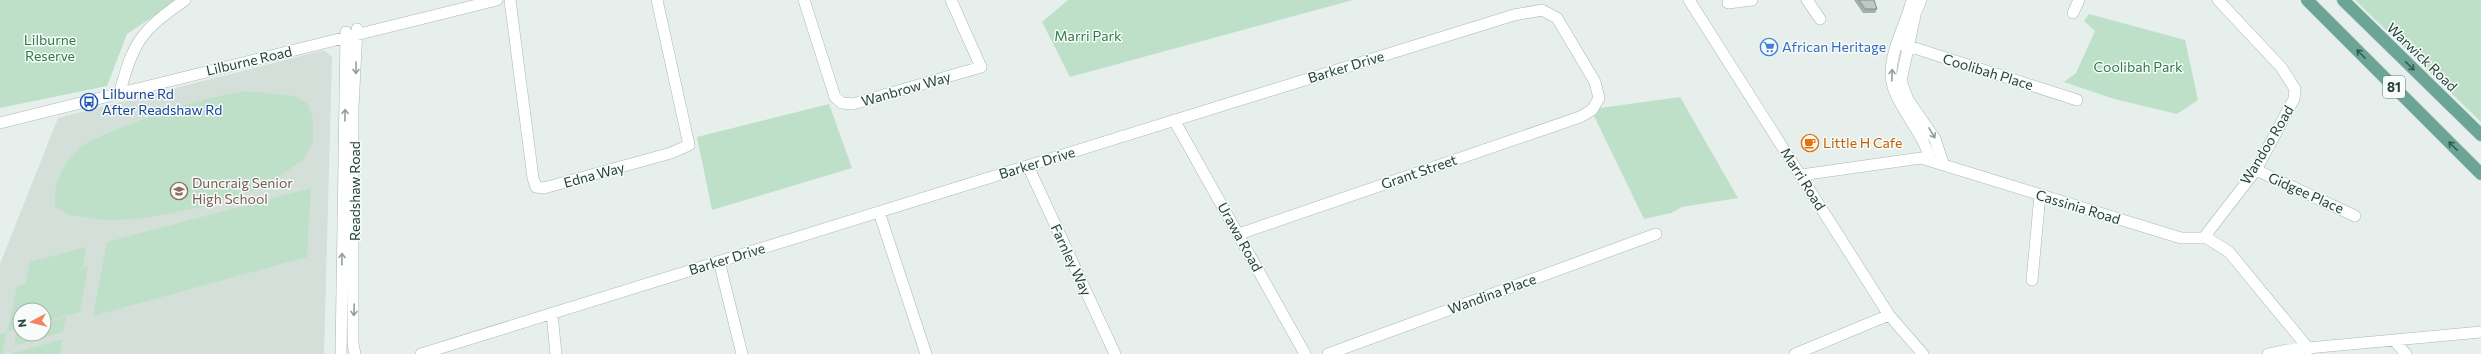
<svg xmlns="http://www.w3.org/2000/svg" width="2481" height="354" viewBox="0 0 2481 354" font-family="Commissioner,sans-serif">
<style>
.built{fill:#d4dfda;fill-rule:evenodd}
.green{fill:#bfe0c8}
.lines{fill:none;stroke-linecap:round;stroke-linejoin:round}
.minor-casing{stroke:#a8b8b2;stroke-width:12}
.major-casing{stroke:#c2cac8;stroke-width:13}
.minor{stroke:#fff;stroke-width:11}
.major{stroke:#6aa596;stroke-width:12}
.wall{fill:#a1aea9}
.building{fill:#bbcac4;stroke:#838d89}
.oneway{stroke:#365b51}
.oneway2{stroke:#92a09c}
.labels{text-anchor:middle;stroke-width:3;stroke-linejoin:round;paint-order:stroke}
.shield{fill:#f7fbf9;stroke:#637a73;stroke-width:1}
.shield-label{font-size:13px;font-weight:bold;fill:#24423a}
.park-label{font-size:14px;fill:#2d7a4b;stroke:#f7fbf9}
.shop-label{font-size:14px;fill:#366cbe;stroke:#f7fbf9;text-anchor:start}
.street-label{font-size:14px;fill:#24423a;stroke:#f7fbf9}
.transit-label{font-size:14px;fill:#164399;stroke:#f7fbf9;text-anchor:start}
.food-label{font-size:14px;fill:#c56008;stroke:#f7fbf9;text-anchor:start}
.education-label{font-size:14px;fill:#785e54;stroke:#f7fbf9;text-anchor:start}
</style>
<rect width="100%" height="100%" fill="#e6efeb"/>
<path class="built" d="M324,50L332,57L324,354H0V264L58,118ZM20,310H44V334H20Z"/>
<path class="green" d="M0,0H178L127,34L107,86L0,108Z
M1068,0H1353L1070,77L1042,22Z
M2355,0H2481V122Z
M2089,14L2185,40L2198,100L2177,114L2114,99L2064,82L2076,73L2095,31L2084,21Z
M246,91L295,96L308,104L313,119V141L304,159L277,178L250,192L202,207L140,219L105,220L68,215L55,206C53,184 61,166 78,150C86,141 102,136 113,131C156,113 200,98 246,91Z
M1680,97L1738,198L1682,207L1671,213L1644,219L1594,116L1600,108Z
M829,104L852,168L712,210L697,137Z
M311,188L307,257L93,316L107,242Z
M86,247L83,268L88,266L80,312L44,322V310H20V328L7,332L2,354H0V334L7,332L17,286L25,284L30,262Z
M66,317L63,332L14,346L17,330H20V334H44V323Z
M63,339L60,354H12V353Z"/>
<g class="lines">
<defs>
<path id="minor" d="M510,0L533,178L536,187L544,188L671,153L689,145L657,0
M804,0L835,97L842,103L853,104L981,67L951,0
M1689,0L1889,315L1923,354
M1807,0L1820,19
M1912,0C1906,24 1891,49 1891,74C1891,102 1923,129 1930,160
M1728,3L1752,0
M2073,13L2079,0
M1915,15L1901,81L1908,100L1935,139L1943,163
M1912,21L1921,0
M1899,43L2077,100
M120,92C133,41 142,30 185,0
M1174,120L1305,354
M0,123L497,0
M1028,166L1115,354
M2256,170L2355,216
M1801,175L1921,158L2181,238H2207L2229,252L2309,349
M879,212L926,354
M2205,236L2256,170L2294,99L2295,89L2281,67L2218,0
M719,261L742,354
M2032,280L2040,195
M552,314L556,354
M2394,340L2406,354
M341,354L346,32
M355,354L353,344V107L357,29
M421,354L1514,15L1542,10L1557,18L1595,82L1599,98L1592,110L1580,117L1239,234
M1328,354L1656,234
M1795,354L1889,315
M2268,354L2286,350L2481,332"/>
<path id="major" d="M2307,0L2481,174
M2343,0L2481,135"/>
</defs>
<use href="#minor" class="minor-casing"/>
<use href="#major" class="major-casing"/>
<use href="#minor" class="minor"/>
<use href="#major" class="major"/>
</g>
<path class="wall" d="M1854,0H1875H1874L1877,9L1875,13H1863Z"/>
<path class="building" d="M1859,0H1874L1877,9H1865Z"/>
<defs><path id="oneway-shaft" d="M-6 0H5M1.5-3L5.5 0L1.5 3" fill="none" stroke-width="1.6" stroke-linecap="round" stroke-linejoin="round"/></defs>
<g class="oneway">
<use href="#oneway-shaft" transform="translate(2361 54) rotate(-135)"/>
<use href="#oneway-shaft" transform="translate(2410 66) rotate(44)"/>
<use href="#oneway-shaft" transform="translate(2453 146) rotate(-135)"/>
</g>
<g class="oneway2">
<use href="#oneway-shaft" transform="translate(356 68) rotate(91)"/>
<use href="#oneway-shaft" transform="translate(1892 75) rotate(-88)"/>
<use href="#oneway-shaft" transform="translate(345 115) rotate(-89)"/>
<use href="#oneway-shaft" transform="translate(1932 133) rotate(59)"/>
<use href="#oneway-shaft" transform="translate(342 259) rotate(-89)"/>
<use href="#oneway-shaft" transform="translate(354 310) rotate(92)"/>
</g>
<defs>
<symbol id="supermarket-ring" viewBox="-11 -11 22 22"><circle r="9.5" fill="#f7fbf9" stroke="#3f7fe0" stroke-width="1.5"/><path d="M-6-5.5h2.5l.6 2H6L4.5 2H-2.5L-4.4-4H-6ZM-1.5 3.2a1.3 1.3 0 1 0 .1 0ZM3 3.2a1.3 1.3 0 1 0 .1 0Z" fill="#3f7fe0"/></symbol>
<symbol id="bus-ring" viewBox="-11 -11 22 22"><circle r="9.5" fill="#f7fbf9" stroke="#1a4fb4" stroke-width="1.5"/><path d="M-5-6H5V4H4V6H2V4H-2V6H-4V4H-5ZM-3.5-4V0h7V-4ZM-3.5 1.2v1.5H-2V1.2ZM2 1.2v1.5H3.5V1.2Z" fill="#1a4fb4"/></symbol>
<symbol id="cafe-ring" viewBox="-11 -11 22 22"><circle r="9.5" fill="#f7fbf9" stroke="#e8710a" stroke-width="1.5"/><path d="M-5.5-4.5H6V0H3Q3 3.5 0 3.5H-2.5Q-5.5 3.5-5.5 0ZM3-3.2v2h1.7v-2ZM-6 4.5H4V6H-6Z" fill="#e8710a"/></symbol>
<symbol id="school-ring" viewBox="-11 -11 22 22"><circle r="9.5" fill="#f7fbf9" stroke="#8d6e63" stroke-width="1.5"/><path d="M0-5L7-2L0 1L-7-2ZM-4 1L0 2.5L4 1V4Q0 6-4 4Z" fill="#8d6e63"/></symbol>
</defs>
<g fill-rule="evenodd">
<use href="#supermarket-ring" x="1759" y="37" width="20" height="20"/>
<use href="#bus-ring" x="79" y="92" width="20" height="20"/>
<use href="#cafe-ring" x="1800" y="133" width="20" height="20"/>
<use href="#school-ring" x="169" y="181" width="20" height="20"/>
</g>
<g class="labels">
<rect class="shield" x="2383" y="76" width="22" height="22" rx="3"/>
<g class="shield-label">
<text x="2394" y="92">81</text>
</g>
<g class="park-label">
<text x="1088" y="41">Marri Park</text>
<text x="50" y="45">Lilburne<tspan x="50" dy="16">Reserve</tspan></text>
<text x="2138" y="72">Coolibah Park</text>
</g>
<g class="shop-label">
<text x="1782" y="52">African Heritage</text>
</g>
<g class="street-label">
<text transform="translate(2422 57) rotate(44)" y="5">Warwick Road</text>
<text transform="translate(249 61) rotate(-13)" y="5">Lilburne Road</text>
<text transform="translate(1346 67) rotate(-17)" y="5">Barker Drive</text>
<text transform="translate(1988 72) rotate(17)" y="5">Coolibah Place</text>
<text transform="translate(906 89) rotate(-16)" y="5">Wanbrow Way</text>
<text transform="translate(2267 145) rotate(-59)" y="5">Wandoo Road</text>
<text transform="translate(1037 163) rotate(-17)" y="5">Barker Drive</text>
<text transform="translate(1419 172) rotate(-19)" y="5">Grant Street</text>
<text transform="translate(594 175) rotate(-15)" y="5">Edna Way</text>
<text transform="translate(1803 179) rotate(58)" y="5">Marri Road</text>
<text transform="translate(355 191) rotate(-90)" y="5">Readshaw Road</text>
<text transform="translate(2306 193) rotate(24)" y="5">Gidgee Place</text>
<text transform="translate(2078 207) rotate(17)" y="5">Cassinia Road</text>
<text transform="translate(1240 237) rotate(61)" y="5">Urawa Road</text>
<text transform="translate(727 259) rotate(-17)" y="5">Barker Drive</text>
<text transform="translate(1071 260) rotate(65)" y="5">Farnley Way</text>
<text transform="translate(1492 294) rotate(-20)" y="5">Wandina Place</text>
</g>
<g class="transit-label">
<text x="102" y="99">Lilburne Rd<tspan x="102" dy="16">After Readshaw Rd</tspan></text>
</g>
<g class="food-label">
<text x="1823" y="148">Little H Cafe</text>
</g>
<g class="education-label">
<text x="192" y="188">Duncraig Senior<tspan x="192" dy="16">High School</tspan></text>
</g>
</g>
<g transform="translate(32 322) rotate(263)"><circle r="19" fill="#f7fbf9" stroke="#a3b1ad"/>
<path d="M0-3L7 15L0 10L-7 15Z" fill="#f4845f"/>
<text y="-6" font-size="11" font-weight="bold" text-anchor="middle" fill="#24423a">N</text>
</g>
</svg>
